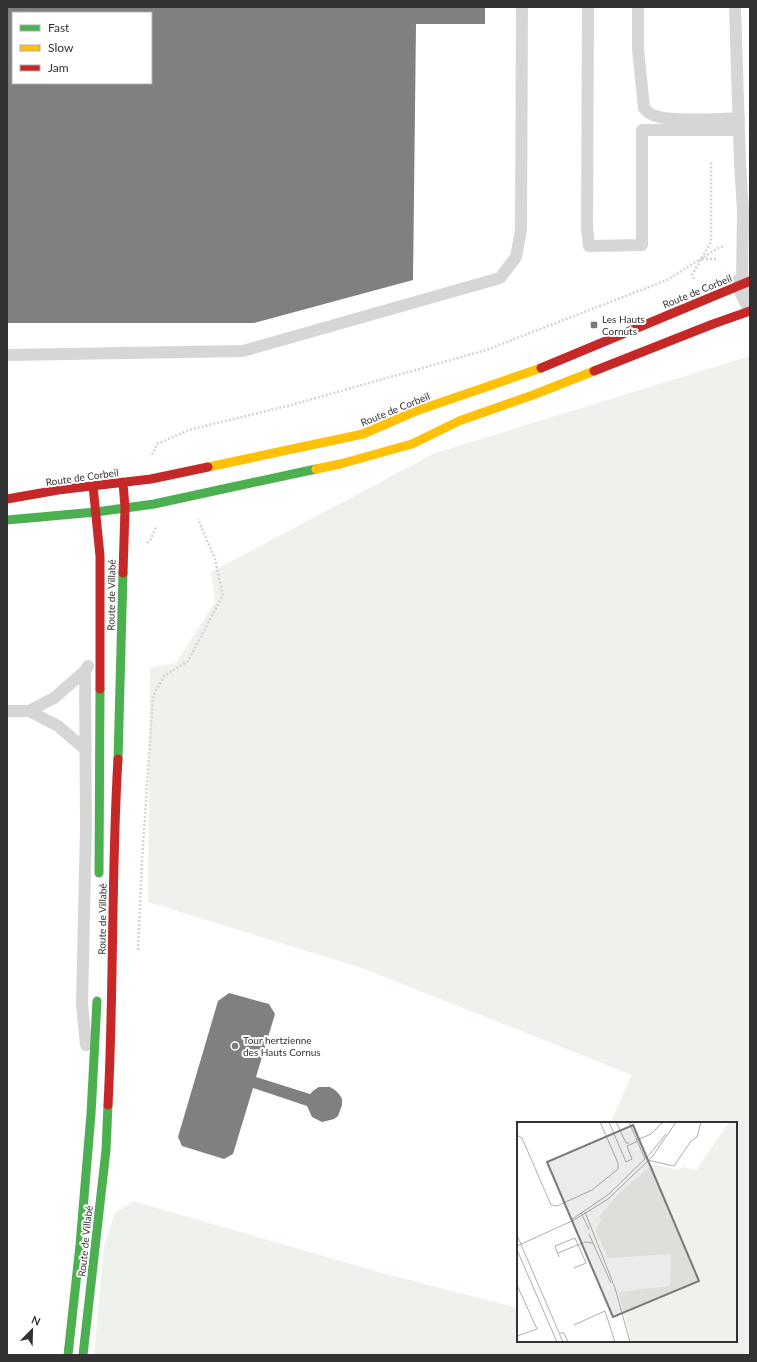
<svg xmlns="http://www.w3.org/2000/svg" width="757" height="1362" viewBox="0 0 757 1362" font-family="Lato,sans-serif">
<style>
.green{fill:#eff2ec}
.building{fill:#808080;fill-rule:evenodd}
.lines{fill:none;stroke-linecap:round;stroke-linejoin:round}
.path{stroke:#d4d4d4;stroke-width:2.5;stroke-dasharray:2 2;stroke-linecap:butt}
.lane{stroke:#d6d6d6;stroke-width:12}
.street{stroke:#d6d6d6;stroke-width:22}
.fast{stroke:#4caf50;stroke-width:9}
.slow{stroke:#ffc107;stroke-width:9}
.jam{stroke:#c62828;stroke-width:9}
.poi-dot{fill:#7a7a7a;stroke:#fff;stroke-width:1.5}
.labels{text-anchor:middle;stroke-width:4;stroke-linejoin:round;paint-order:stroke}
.street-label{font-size:10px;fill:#323232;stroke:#fff}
.poi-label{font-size:10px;fill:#323232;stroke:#fff;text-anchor:start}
.inset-road{fill:none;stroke:#adadad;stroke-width:1}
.view{fill:#7a7a7a;fill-opacity:0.15;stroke:#7a7a7a;stroke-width:2}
.inset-edge{fill:none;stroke:#323232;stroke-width:2}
</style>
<rect width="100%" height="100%" fill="#fff"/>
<path class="green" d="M750,356V1355H94L104,1246L115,1213L133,1201L386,1274L518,1308V1341H736V1123H610L632,1075L362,968L148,902L150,668L176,663L215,602L211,572L435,453Z"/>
<path class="building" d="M7,7H485V24H416L413,280L254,323H7ZM13,13H151V83H13Z
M229,993L269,1004L275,1014L256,1077L310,1094L314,1090L319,1087H330L335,1090L339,1094L342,1099V1105L338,1116L334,1119L322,1122L312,1117L307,1106L253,1088L233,1154L224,1159L182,1146L178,1137L218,1001Z"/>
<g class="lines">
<path class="path" d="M702,259H717
M694,279L692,275L711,242V162
M152,455L157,444L189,430L291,405L486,350L667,280L718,248L725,246
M147,543L151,539L156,527
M138,950L142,861L153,696L164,676L188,661L223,595L215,559L198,519"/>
<path class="lane" d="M588,7L587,228L589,246L642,245V130H739
M638,7V49L644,108C646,110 648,113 651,114C668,123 718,119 739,118
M735,7L740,163L743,211L742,284
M7,355L243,351L500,278L516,257L521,230L522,7
M85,671L86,828L82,1004L86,1045
M7,711H29L54,698L85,671L88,666
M29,711L58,726L86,750"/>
<path class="street" d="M742,284L750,301"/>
<path class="fast" d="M7,520L96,512L154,504L316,469
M118,759L123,573
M99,873L100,689
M68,1355L80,1245L91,1114L97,1001
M83,1355L106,1150L108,1105"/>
<path class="slow" d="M208,467L363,434L416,411L541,368
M316,469L340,464L412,444L459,421L533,395L594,371"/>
<path class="jam" d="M541,368L750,281
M594,371L713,324L750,311
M123,482L125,508L123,573
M93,486L100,556V689
M7,499L58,490L151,479L208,467
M108,1105C114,990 111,874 118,759"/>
</g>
<g class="poi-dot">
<rect x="590" y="321" width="8" height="8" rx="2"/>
<circle cx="235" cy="1046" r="4"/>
</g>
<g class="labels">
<g class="street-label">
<text transform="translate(697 291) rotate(-22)" y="4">Route de Corbeil</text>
<text transform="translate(395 409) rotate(-22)" y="4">Route de Corbeil</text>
<text transform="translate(82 477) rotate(-8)" y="4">Route de Corbeil</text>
<text transform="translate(111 595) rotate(-89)" y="4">Route de Villabé</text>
<text transform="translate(102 919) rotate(-89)" y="4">Route de Villabé</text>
<text transform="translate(85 1241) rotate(-84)" y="4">Route de Villabé</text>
</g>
<g class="poi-label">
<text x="602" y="323">Les Hauts<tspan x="602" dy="12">Cornuts</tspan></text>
<text x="243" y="1044">Tour hertzienne<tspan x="243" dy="12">des Hauts Cornus</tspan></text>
</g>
</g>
<g transform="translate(517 1122)">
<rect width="220" height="220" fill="#fff"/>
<path d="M212,0H220V220H114L102,173L103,170L153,164L154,132L91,136L79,109L84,98L82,95L102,71L136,42L162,48L166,45L179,48Z" fill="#eff2ec"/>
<path class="inset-road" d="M92,0L109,40L115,37L110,24L121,19M99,0L109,21H112M112,0L128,37M0,13L5,16L34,83L40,84L75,68L101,47V41L83,0M120,18L134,12L146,0M130,38L157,44L174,19L180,15L184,0M68,90L98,166L113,220M64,91L72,107M54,98L92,72L132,33L149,12M72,112L94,161M0,113L46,220M0,124L57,98L91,77L135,35L159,0M0,128L40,220M41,131L68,120L76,121M42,135L38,124L58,116L69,141L57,146M0,163L20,207L0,214M57,203L88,189L98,220M43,211H47L51,220"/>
<path class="view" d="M116,3L182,159L96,195L30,40Z"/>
<rect width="220" height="220" class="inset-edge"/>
</g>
<rect width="757" height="1362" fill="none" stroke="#323232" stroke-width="16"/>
<rect x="12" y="12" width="140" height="72" fill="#ffffff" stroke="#adadad"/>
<rect x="20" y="25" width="20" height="6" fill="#4caf50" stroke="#adadad"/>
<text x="48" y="32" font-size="12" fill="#323232">Fast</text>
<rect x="20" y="45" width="20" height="6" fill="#ffc107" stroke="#adadad"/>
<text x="48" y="52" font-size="12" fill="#323232">Slow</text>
<rect x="20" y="65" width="20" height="6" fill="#c62828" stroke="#adadad"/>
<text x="48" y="72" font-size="12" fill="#323232">Jam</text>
<g transform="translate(32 1330) rotate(23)" stroke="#ffffff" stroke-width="3" paint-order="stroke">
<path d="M0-3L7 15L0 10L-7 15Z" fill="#323232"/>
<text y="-6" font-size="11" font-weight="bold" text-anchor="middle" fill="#323232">N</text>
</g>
</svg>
